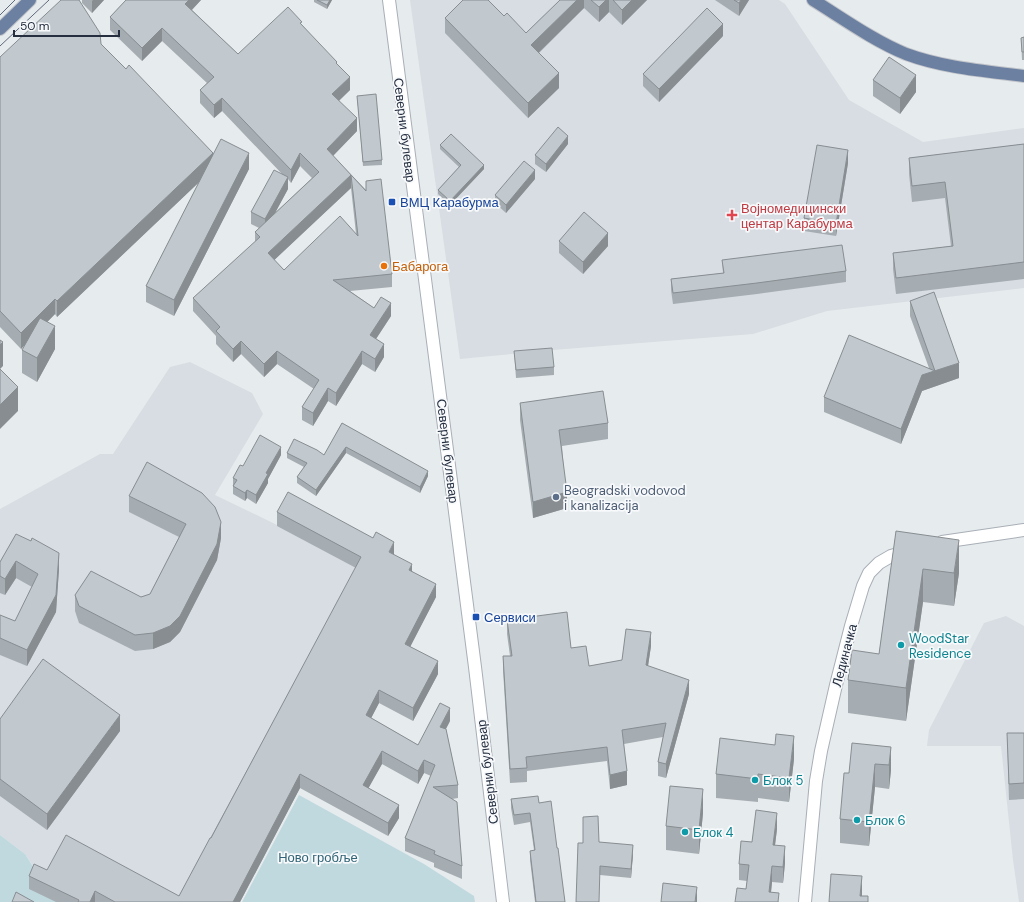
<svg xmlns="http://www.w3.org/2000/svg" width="1024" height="902" viewBox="0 0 1024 902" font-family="'DM Sans',sans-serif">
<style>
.built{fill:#d7dde2}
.green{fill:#c0d9de}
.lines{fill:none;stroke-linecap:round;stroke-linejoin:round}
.minor-casing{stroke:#a8afb6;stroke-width:14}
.major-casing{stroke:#c2c5ca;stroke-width:14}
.minor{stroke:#fff;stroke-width:12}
.major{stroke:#6c80a2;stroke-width:12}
.tram{stroke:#606a7b;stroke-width:1}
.wall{fill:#a6adb2;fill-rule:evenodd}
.shaded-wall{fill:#878d91}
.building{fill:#c1c9cf;stroke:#878d91;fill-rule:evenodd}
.transit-dot{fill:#1a4fb4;stroke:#f7f9fb;stroke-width:1.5}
.health-dot{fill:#e0444e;stroke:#f7f9fb;stroke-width:1.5}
.food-dot{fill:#e8710a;stroke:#f7f9fb;stroke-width:1.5}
.service-dot{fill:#5c6f8a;stroke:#f7f9fb;stroke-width:1.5}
.culture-dot{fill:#0f9aa8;stroke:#f7f9fb;stroke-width:1.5}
.labels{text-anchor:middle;stroke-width:3.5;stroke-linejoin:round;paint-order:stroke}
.street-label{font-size:13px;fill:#252f40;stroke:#f7f9fb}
.transit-label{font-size:13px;fill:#164399;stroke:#f7f9fb;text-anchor:start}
.health-label{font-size:13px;fill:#be3a42;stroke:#f7f9fb;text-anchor:start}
.food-label{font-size:13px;fill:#c56008;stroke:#f7f9fb;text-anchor:start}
.service-label{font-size:13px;fill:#4e5e75;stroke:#f7f9fb;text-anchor:start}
.culture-label{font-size:13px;fill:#0d838f;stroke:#f7f9fb;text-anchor:start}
.park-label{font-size:13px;fill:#306376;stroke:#f7f9fb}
</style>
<rect width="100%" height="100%" fill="#e6ebee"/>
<path class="built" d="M410,0H779L785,4L849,100L923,142L1024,128V288L827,311L753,334L553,350L460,359Z
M190,362L252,393L263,414L215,495L277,525L288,505L394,555L214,902H93L37,872L25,854L0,835V509L100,454H113L170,367Z
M1006,616L1024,626V902H1019L1013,860L1001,746H927L929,730L984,623Z"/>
<path class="green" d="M299,795L424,864L474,896L475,902H242Z
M0,835L25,854L37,873L93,902H0Z"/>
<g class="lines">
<defs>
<path id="minor" d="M389,0L475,667L503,902
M942,542L1024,530
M805,902L816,781L821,751L836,685L851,626L863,586L869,573L879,563L891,556L908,551"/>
<path id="major" d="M813,0C842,18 874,41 906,54C944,68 985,71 1024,76
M0,29L30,0"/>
</defs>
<use href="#minor" class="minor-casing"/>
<use href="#major" class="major-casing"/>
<use href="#minor" class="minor"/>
<use href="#major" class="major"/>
<path class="tram" d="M0,15L15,0
M0,46L49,0"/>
</g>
<path class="wall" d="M82,0H104L92,13L82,3Z
M126,0H201L192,10L238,54L302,25L337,65L350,90L339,101L357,131L333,156L366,190V181L392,274V287L350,291L374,308L391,316L376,339L384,357L375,372L362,364L336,406L328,401L313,426L302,420V407L314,389L277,364L264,377L241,354L233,362L216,344V336L193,311V298L255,242V232L259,228L251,224V212L282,174L222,111L214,118L200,103V90L207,83L162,41L142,61L110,30V17ZM300,166L312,178L274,214L288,189V179L291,183ZM351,188L356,234L284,270L274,260Z
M314,0H332L327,9L314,2Z
M560,0H647L622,25L609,12L599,22L584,8L539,53L559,88L528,118L445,33V18L504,16L526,33Z
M715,0H749L739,16Z
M723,36L659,102L643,86V74Z
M1024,37V60H1022L1021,38Z
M101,44L213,155L249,169L174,316L146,302V286L199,182L57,317L55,314L47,322L55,349L37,382L22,373V350L26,343L21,349L0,327V57Z
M873,80L916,92L900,114L873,96Z
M357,96L382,160V165L363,166Z
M568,144L546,172L535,164V155Z
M1024,144V279L896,294L893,269V253L951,246L945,198L912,202L909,174V158Z
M440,145L484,169L450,205L438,194V190L459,167L440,149Z
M848,163L836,236L804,231V218Z
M535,179L506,213L495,203V195Z
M559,241L608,246L583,274L559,253Z
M722,260L846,271V282L757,294L673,304L671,290V279L723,273Z
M910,301L959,378L922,391L901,444L824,412V397L929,368L910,316Z
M514,351L554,367V375L516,378Z
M520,403L608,423V439L562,446L567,508L533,518L520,420Z
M342,423L428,476L420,493L346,453L316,496L297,483V477L304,467L287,458V453L324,455Z
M281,455L268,479V483L256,504L247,498L245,501L233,494V478L243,466Z
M129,496L221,538L217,560L180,632L170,642L153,649L135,651L79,623L75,611V595L141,597L150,594L179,537L129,512Z
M277,512L394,555L412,571L436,597L410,646L438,674L413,721L379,703L371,718L418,745L450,721L446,729L458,785V798L452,799L462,866V879L434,867V863L405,851V838L431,776L424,773L418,784L382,764L368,788L399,818L388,836L300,788L240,902H56L29,889V876L47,870L179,896L356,568L277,526Z
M896,531L959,573L954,606L923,602L906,721L848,713V680L879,654Z
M16,534L59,569L56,612L27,666L0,655V615L15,621L32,587L16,578L5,595L0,593V562Z
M507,620L571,648L589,666L622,660L651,646L648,666L689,694L666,778L658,776V762L663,737L624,744L627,785L610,789L607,761L527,771V782L510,783L503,670V656H510L507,634Z
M0,719L120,731L47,830L0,796Z
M1007,733H1024V799L1009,800Z
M891,747V770L889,789L875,787L869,846L840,843V819L849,773Z
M794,759L789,802L758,798V802L716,798V774Z
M511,799L539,803L557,848L565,902H535L530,860V851L534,850L530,822L514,825L511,808Z
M703,813L699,854L666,850V826Z
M777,829L775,845L785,863L783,883L772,882L771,892L779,902L746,889L747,881L739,880V864L752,842Z
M599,842L633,854L631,878L600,875L583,843Z"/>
<path class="shaded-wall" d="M93,0H104L92,13V1Z
M189,0H201L185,17V4Z
M330,0H332L327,9V5Z
M577,0H584V8L531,60V45Z
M606,0H609V12L599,22V7Z
M632,0H647L622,25V10Z
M741,0H749L739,16V3Z
M723,24V36L659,102V89Z
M162,28V41L142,61V48Z
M559,73V88L528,118V103Z
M916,75V92L900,114V98Z
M350,77V90L332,107V94Z
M222,98V111L214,118V105Z
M357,118V131L327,162V149Z
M568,136V144L546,172V164Z
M848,150V163L836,236V224Z
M213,153V169L57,317V301Z
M249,153V169L174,316V300Z
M300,153V166L291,183V170Z
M484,165V169L450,205V201Z
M535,170V179L506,213V205Z
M351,175V188L268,266V253Z
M288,177V189L265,232V219Z
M608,233V246L583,274V262Z
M55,299V314L21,349V333Z
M391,303V316L370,348V335Z
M55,326V349L37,382V358Z
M241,341V354L233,362V349Z
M3,342V366L0,369V345Z
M384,344V357L375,372V359Z
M277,351V364L264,377V364Z
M362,351V364L336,406V393Z
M959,363V378L922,391L901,444V429L922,375Z
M18,387V411L0,429V405Z
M328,388V401L313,426V413Z
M281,447V455L268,479V483L256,504V495L266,473Z
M346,447V453L316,496V490Z
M428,471V476L420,493V487Z
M247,490V498L245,501V493Z
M567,492V508L533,518V502Z
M221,522V538L217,560L180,632L170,642L153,649V633Z
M959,540V573L954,606V573Z
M394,542V555L389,552Z
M59,553V569L56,612L27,666V650Z
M16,561V578L5,595V579Z
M412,564V577L409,570Z
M923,569V602L906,721V688Z
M436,584V597L405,657V644Z
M651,632V646L646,679V665Z
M438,661V674L413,721V708Z
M689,680V694L666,778V764Z
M379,690V703L366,728V715Z
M450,708V721L440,740V727Z
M120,715V731L47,830V814Z
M794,736V759L789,802V778Z
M891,747V770L889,789V765Z
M382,751V764L363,798V785Z
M424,760V773L418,784V771Z
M875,764V787L869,846V822Z
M627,771V785L610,789V775Z
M300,774V788L240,902H233Z
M703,789V813L699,854V830Z
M399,805V818L388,836V823Z
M777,813V829L773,861V845Z
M633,845V854L631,878V869Z
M785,846V863L783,883V867Z
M772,866V882L770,902L769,892Z
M862,876V900L860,896Z
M697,887V902H695Z
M95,891V902H90Z"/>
<path class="building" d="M61,0H79L100,33L101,44L126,69L129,65L213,153L57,301L55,299L21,333L0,311V57Z
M126,0H189L185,4L238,54L288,7L302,22L300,23L337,62L336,63L350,77L332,94L357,118L327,149L366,191V181L381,179L392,274L333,280L374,308L381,297L391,303L370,335L384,344L375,359L362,351L336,393L328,388L313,413L302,407L319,380L277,351L264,364L241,341L233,349L216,331L220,327L193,298L260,237L255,232L319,172L300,153L291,170L222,98L214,105L200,90L214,77L162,28L142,48L110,17ZM351,175L358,236L340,216L284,270L268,253Z
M317,0H330L327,5Z
M463,0H488L504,16L507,13L526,33L560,0H577L531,45L559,73L528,103L445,18Z
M591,0H606L599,7Z
M613,0H632L622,10Z
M734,0H741L739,3Z
M707,8L723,24L659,89L643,74Z
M1024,37V52H1022L1021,38Z
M889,57L916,75L900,98L873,80Z
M376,94L382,160L363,162L357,96Z
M558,127L568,136L546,164L535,155Z
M451,134L484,165L450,201L438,190L461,165L440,145Z
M221,139L249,153L174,300L146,286Z
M1024,144V262L896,278L893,253L953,246L945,182L912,186L909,158Z
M817,145L848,150L836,224L804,218Z
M524,161L535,170L506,205L495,195Z
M274,170L288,177L265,219L251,212Z
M584,212L608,233L583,262L559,241Z
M842,245L846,271L757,283L673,293L671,279L724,273L722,260Z
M934,292L959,363L922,375L901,429L824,397L849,335L935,371L910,301Z
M40,318L55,326L37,358L22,350Z
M0,340L3,342L0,345Z
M552,348L554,367L516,370L514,351Z
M0,369L18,387L0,405Z
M603,391L608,423L559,430L567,492L533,502L520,403Z
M342,423L428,471L420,487L346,447L316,490L297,477L307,463L287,453L294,439L317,450L324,455Z
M260,435L281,447L266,473L268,474L256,495L247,490L245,493L233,486L237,480L233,478L240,465L243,466Z
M147,462L202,493L215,507L221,522L217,544L180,616L170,626L153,633L135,635L79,606L75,595L91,571L141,597L150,594L186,524L129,496Z
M288,492L373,538L376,532L394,542L389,552L412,564L409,570L436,584L405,644L438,661L413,708L379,690L366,715L418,745L440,703L450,708L440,727L446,729L458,785L433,787L457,802L462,866L434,854L435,851L405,838L435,765L424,760L418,771L382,751L363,785L399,805L388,823L300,774L233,902H115L95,891L90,902H78L79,900L29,876L34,864L47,870L66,835L179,896L210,838H211L361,557L277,512Z
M896,531L959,540L954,573L923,569L906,688L848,680L852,650L879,654Z
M16,534L31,541L32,538L59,553L56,595L27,650L0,638V615L15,621L38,574L16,561L5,579L0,576V562Z
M567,612L571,648L586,646L589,666L622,660L626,629L651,632L646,665L689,680L666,764L658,762L666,723L622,730L627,771L610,775L607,747L526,757L527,768L510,769L503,656H512L507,620Z
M43,659L120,715L47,814L0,779V719Z
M1007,733H1024V783L1009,784Z
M776,734L794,736L789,778L758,774V779L716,774L720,738L775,745Z
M852,743L891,747L889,765L875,764L869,822L840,819L844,773H849Z
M670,786L703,789L699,830L666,826Z
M538,796L539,803L551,801L557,848H558L565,902H536L530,851L535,850L530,813L514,815L511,799Z
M756,810L777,813L773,845L785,846L783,867L772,866L769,892L779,893L778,902H735L737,888L746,889L749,865L739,864L741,841L752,842Z
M598,816L599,842L633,845L631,869L600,866L599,902H576L578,843H583V817Z
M831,874L862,876L860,896H868V902H829Z
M663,883L697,887L695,902H661Z
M16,892L34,902H12Z"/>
<g class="transit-dot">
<rect x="388" y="198" width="8" height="8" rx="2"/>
<rect x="472" y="613" width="8" height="8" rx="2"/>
</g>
<path class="health-dot" d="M730 209h4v4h4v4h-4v4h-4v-4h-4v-4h4z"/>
<circle class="food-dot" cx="384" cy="266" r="4"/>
<circle class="service-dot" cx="556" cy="497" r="4"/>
<g class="culture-dot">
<circle cx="901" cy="645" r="4"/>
<circle cx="755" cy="780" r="4"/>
<circle cx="857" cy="820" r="4"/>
<circle cx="685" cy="832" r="4"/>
</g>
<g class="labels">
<g class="street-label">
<text transform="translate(405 130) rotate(83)" y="5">Северни булевар</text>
<text transform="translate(448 451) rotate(83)" y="5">Северни булевар</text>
<text transform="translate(844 655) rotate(-75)" y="5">Лединачка</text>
<text transform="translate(487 772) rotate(-97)" y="5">Северни булевар</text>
</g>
<g class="transit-label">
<text x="400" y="207">ВМЦ Карабурма</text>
<text x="484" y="622">Сервиси</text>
</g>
<g class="health-label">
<text x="741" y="213">Војномедицински<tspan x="741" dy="15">центар Карабурма</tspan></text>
</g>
<g class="food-label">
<text x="392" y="271">Бабарога</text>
</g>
<g class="service-label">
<text x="564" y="495">Beogradski vodovod<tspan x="564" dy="15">i kanalizacija</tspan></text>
</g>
<g class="culture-label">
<text x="909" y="643">WoodStar<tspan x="909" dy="15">Residence</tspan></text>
<text x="763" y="785">Блок 5</text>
<text x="865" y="825">Блок 6</text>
<text x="693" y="837">Блок 4</text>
</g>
<g class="park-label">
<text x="318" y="862">Ново гробље</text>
</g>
</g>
<path d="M14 30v6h105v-6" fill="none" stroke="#252f40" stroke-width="2"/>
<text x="20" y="30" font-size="12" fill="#252f40" stroke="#f7f9fb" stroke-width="3" paint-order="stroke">50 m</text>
</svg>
